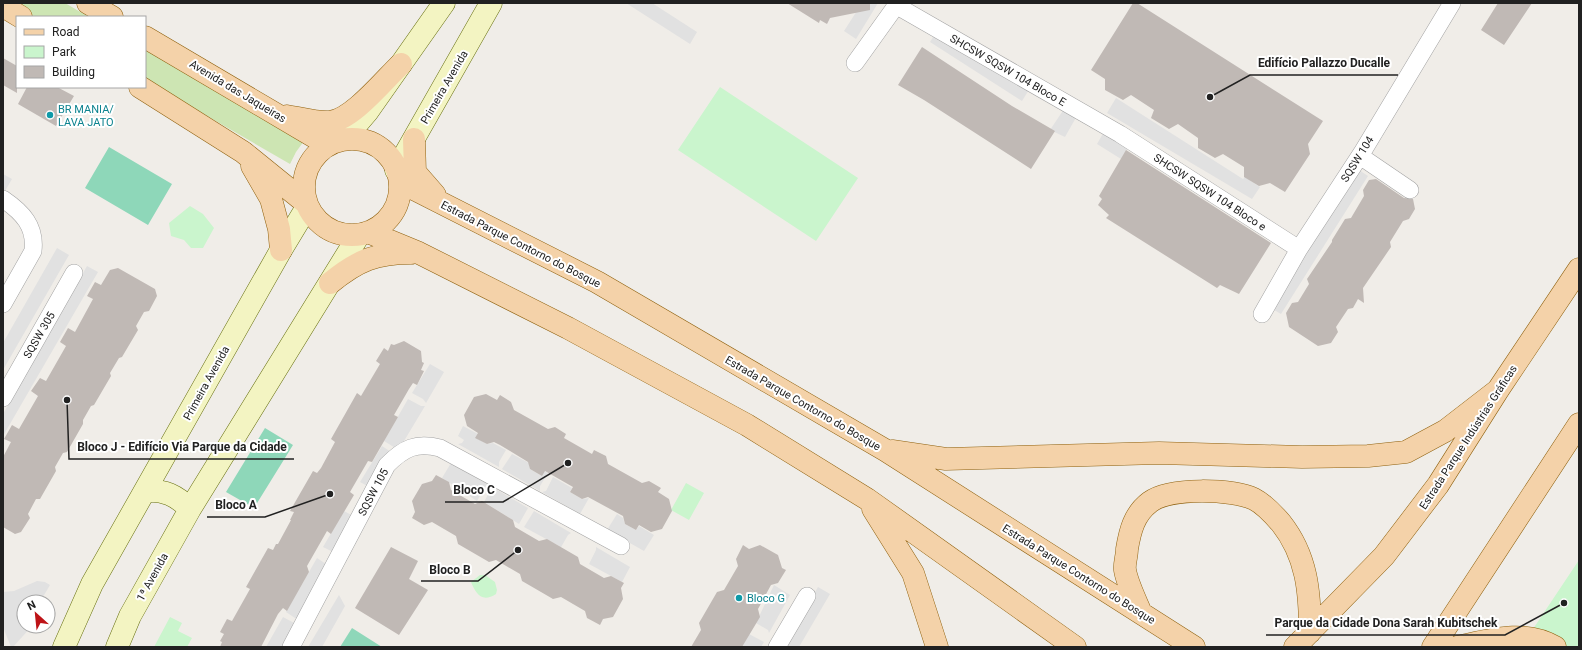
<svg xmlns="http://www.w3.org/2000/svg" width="1582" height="650" viewBox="0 0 1582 650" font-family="Roboto,sans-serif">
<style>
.grass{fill:#cde5b3}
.park{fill:#caf5cd}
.pitch{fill:#8ed7b9}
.parking{fill:#e1e1e1}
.building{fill:#c0b9b5}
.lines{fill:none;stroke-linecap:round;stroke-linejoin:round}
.street-casing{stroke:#a2a2a2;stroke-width:18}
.secondary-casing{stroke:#67700f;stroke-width:23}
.primary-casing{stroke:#8f610e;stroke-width:23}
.street{stroke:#fff;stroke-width:17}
.secondary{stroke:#f3f4c2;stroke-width:22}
.primary{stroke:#f4d2a9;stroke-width:22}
.culture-dot{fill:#0f9aa8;stroke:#fff;stroke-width:1.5}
.labels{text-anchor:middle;stroke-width:4;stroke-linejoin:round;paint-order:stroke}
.street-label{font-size:11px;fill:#212121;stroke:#fff}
.culture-label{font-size:11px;fill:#0d838f;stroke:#fff;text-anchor:start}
.leader{fill:none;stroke:#212121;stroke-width:1.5}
.callout-dot{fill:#212121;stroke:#fff;stroke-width:1.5}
.callout-label{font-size:12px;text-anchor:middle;font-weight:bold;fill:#212121;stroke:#fff;stroke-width:4;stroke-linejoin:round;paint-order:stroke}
</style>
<rect width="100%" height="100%" fill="#f0ede8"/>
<path class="grass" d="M11,3H65L89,17H35Z
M145,49L304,141L296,152L290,164L145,80Z"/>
<path class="park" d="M720,87L858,178L816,241L678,150Z
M190,206L203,214L214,228L203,248H191L184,240L171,236L169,223Z
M686,483L704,493L689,520L671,510Z
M1579,560V647H1521Z
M480,575H485L495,582L497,590L496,594C482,603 476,594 471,582Z
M170,617L182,623L178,631L192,638L187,647H154Z"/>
<path class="pitch" d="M109,147L172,184L148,225L85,188Z
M265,428L293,445L254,508L226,492Z
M352,628L382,647H340Z"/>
<path class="parking" d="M626,3H652L697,32L690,44Z
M862,3H878L856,39L844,31Z
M938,29L1032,85L1022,101L930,42Z
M1116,98L1243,179L1245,177L1260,187L1252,199L1107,113Z
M1064,109L1078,114L1065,137L1050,130Z
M1105,130L1129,146L1121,159L1097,144Z
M1356,168L1368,176L1281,314L1266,305Z
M3,174L12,179L5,191L3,190Z
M57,248L69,255L3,370V343Z
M87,266L98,272L3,436V414Z
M430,364L444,372L426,403L423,399L412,393Z
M408,399L421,406H425L398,451L397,449L384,441Z
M463,426L478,434L476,438L487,444L493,443L506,450L499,462V467L458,444L462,443L464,440L458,436Z
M382,446L394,454L373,489L360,482Z
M512,454L529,463L530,469L542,476L544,471L548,473L540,486V491L502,469Z
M451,463L487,484L477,501L442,478Z
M553,477L572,488L570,492L582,499L589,498L580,514L542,492L546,491Z
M492,487L528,508L519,524L484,502Z
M344,511L357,518L335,553L323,547Z
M534,511L571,533L568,535L560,549L559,546L524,527Z
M617,514L623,518L625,524L636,530L639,526L654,535L644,551L607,530Z
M596,547L630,567L622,582L589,564L596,550Z
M317,558L329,566L298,620L286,612Z
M37,581L45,582L50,585L40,602H24V626H32L13,647H11L3,627V592L14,591Z
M774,585L790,595L769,633L768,630L756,623Z
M818,587L830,594L799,647H783Z
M339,595L345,606L322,647H308Z
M283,617L296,624L286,647H266Z
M749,634L764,642L761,647H742Z"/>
<path class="building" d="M787,3H870V10L830,18L827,24L820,20L819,23Z
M1133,3H1137L1323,121L1308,144L1310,154L1285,192L1270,183L1259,186L1244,177V167L1223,154L1215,158L1198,148V138L1178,124L1169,129L1151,118L1154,110L1131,95L1123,100L1105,90V79L1091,70Z
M1498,3H1532L1504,45L1481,30Z
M922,47L1012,106L1055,131L1031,169L924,100L898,85Z
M3,58L17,66V93L3,85Z
M27,87H57L74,96L56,126L18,104Z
M1126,150L1271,243L1239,294L1220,285L1217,288L1106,218L1109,215L1098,205L1102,199L1099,196Z
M1376,179L1404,198L1413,199L1415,209L1409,219L1403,221L1390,242L1391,247L1363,288L1364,303L1358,299L1353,308L1348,309L1336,327L1338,332L1331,343L1318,346L1289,327L1286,313L1292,303L1298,302L1309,284L1307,279L1332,242V240L1345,219L1351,218L1364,196L1363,190L1369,180Z
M118,268L155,289L157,296L149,311L144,312L136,326L138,330L122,357L119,358L110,373L111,376L94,405L91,406L83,420V424L67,452L63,453L55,467L56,471L40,499H36L28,514L30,518L21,532L15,534L3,527V457L11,442L4,439L12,425L19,429L38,396L31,391L40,378L46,381L66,346L60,342L68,328L75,332L93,299L87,296L95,282L101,285L110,270Z
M404,341L421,351L422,362L424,363L421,370L424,371L417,385L413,383L409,389L394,415L398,417L372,462L368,461L350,492L354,495L331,534L327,531L307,566L309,572L287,611L283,608L278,614L261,647H220L222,642L220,641L224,634L220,632L227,619L232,621L250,589L246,587L268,548L273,550L276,544H278L291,520H290L294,512L290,511L313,471L317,473L321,468L335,442L331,439L357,393L361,396L380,364L376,361L384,348L388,351L391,344L394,345Z
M486,394L497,400L500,395L511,402L514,410L548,429L555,427L566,434L564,438L592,454L594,450L606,456L608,464L642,483L649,481L661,488L658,492L669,499L672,511L662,529L651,532L639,525L636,530L625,524L623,516L588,497L582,499L570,492L573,487L545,471L542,476L530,469L528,462L500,445L494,442L487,444L475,438L478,433L467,426L464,415L474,397Z
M436,475L449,482L451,490L475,504L482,501L513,520L515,527L539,541L547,539L578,557L580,564L604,578L611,576L624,583L621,588L623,599L613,617L603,619L600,625L587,618L585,611L561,597L553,599L541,592L522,581L520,574L496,560L489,562L458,544L456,536L432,522L424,525L412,518L415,512L412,501L422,484L432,481Z
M743,545L749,549L760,545L778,555L782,568L786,570L778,583L771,585L758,609L760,617L742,647H691L701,630L699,623L717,592L724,590L738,566L736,559Z
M391,547L418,561L409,579L428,590L399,635L355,608Z"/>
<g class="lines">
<defs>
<path id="street" d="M897,6L1120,134L1299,249
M855,63L898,3
M1360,156L1410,190
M3,199C22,212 36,226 33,251L3,304
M1262,314L1299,249L1363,151L1452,3
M3,398L74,273
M291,647L387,465C404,448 416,442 440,448L621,546
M777,647L807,596"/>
<path id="secondary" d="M344,139L368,111L444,3
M396,170L491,3
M145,491C164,489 177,496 190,509
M64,647L92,584L281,250L307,207
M117,647L130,616L190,509L359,235"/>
<path id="primary" d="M88,3L112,17
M3,6L21,17
M145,37L313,136L331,143
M140,87L243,152L306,203
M287,116C300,118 317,123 330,122C353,119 384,80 401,64
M414,139L415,172L435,195
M304 187a48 48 0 1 1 96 0a48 48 0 1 1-96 0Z
M252,166L271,199L279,229L281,250
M400,182L597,282L885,450L1194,647
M368,232L419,253L568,328L747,425L867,499L1075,647
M330,283C358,260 376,253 411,253
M892,451L946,459L1159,453L1302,457L1368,456L1406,452L1445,431L1498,390
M873,509L913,573L937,647
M1141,613C1136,601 1127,583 1125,570C1124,564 1127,556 1127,549C1130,531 1134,514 1150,502C1170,487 1232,489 1254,499C1264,504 1274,515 1281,523C1307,556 1310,592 1310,632
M1295,647L1384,556L1438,485L1498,390L1579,269
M1433,647L1579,424
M1457,647C1490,640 1524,629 1555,647"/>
</defs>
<use href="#street" class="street-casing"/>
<use href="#secondary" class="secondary-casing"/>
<use href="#primary" class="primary-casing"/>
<use href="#street" class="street"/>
<use href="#secondary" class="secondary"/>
<use href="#primary" class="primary"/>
</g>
<g class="culture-dot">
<circle cx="50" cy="115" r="4"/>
<circle cx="739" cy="598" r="4"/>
</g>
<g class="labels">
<g class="street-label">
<text transform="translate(1008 70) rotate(30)" y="4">SHCSW SQSW 104 Bloco E</text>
<text transform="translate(444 87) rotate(-60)" y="4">Primeira Avenida</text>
<text transform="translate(238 91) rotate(31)" y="4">Avenida das Jaqueiras</text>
<text transform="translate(1357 159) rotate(-58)" y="4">SQSW 104</text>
<text transform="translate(1210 192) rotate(33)" y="4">SHCSW SQSW 104 Bloco e</text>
<text transform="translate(521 244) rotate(27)" y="4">Estrada Parque Contorno do Bosque</text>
<text transform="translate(39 335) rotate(-60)" y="4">SQSW 305</text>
<text transform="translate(206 383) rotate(-61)" y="4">Primeira Avenida</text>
<text transform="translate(803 403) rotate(30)" y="4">Estrada Parque Contorno do Bosque</text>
<text transform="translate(1468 437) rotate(-57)" y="4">Estrada Parque Indústrias Gráficas</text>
<text transform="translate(373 492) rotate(-62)" y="4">SQSW 105</text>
<text transform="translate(1079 574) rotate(32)" y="4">Estrada Parque Contorno do Bosque</text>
<text transform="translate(152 577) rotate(-61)" y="4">1ª Avenida</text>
</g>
<g class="culture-label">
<text x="58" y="113">BR MANIA/<tspan x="58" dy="13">LAVA JATO</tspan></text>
<text x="747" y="602">Bloco G</text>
</g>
</g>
<path class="leader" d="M1210 97L1250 75H1398M67 400L69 459H294M568 463L503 502H445M330 494L265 517H207M518 550L478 581H421M1564 603L1505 635H1266"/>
<g class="callout-dot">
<circle cx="1210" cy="97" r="4"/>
<circle cx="67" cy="400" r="4"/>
<circle cx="568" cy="463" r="4"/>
<circle cx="330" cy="494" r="4"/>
<circle cx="518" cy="550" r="4"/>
<circle cx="1564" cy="603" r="4"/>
</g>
<g class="callout-label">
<text x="1324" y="67">Edifício Pallazzo Ducalle</text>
<text x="182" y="451">Bloco J - Edifício Via Parque da Cidade</text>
<text x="474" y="494">Bloco C</text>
<text x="236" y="509">Bloco A</text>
<text x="450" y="574">Bloco B</text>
<text x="1386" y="627">Parque da Cidade Dona Sarah Kubitschek</text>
</g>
<rect width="1582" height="650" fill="none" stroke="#212121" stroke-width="8"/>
<rect x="16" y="16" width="130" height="72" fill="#ffffff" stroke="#a6a6a6"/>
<rect x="24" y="29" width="20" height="6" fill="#f4d2a9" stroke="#a6a6a6"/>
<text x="52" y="36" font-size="12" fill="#212121">Road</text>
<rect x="24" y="46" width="20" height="12" fill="#caf5cd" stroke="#a6a6a6"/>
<text x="52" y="56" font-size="12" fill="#212121">Park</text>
<rect x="24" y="66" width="20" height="12" fill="#c0b9b5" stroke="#a6a6a6"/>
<text x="52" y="76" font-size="12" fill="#212121">Building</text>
<g transform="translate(36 614) rotate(333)"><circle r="19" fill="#ffffff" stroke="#a6a6a6"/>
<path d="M0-3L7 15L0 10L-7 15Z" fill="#be1317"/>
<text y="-6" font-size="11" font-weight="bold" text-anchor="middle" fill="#212121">N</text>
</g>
</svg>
